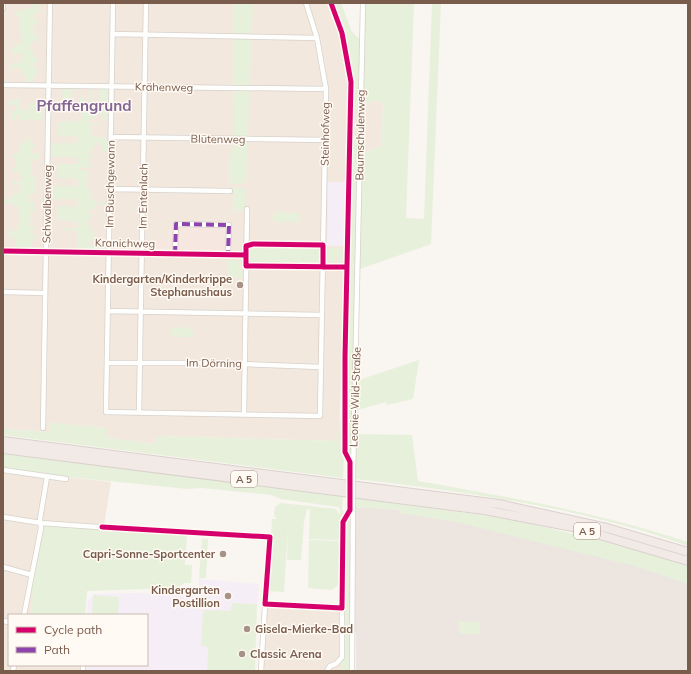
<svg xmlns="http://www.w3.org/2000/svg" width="691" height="674" viewBox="0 0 691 674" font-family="Mulish,sans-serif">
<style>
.residential{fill:#f2e8de}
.commercial{fill:#f6e8e1}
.industrial{fill:#ede5e0}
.education{fill:#f6eef6}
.green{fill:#e7f0db}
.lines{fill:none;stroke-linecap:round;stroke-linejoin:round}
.street-casing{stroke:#d7d1cb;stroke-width:6}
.highway-casing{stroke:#dad1cc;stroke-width:10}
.street{stroke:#fefefd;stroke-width:4.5}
.highway{stroke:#f2eae7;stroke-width:8}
.street-bridge-casing{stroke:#d7d1cb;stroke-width:6;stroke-linecap:butt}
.street-bridge{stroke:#fefefd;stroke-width:4.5}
.quiet{stroke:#8e44ad;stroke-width:4;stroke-dasharray:8 4;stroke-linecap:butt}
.cycleway-casing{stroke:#fffaf3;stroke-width:8}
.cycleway{stroke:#d6006c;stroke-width:5}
.poi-dot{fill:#a69286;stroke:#fffaf3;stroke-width:1.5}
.labels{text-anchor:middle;stroke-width:3;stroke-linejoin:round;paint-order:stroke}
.shield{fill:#fffaf3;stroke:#a28b7f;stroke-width:1}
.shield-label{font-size:10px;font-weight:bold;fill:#7a5c4d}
.street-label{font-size:11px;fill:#7a5c4d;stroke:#fffaf3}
.poi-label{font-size:11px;font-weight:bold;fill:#7a5c4d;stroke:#fffaf3;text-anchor:end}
.district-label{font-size:15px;font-weight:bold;fill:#846695;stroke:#fffaf3}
</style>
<rect width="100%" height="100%" fill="#f9f5f0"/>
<path class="residential" d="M3,3H327L339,34L349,95L363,103L377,101L383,104L381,146L362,154L348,153L339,441L157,436L156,444L106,438V428L50,423L49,432L3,429Z
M3,467L42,473L49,475L111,482L104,525L33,596L31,615H9V665H84V671H3Z
M267,601L344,606L342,661L340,671H258Z"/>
<path class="commercial" d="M169,226L228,227L227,252L144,250V240H169Z"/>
<path class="industrial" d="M355,507L400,510L688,570V671H356V632L353,631Z"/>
<path class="education" d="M328,182H348L347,246H327Z
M199,579L259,584L257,604L232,603V611L201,646L208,647L207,671H84V665H147V615H87L88,601L94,594L184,592L185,586L199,587Z"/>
<path class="green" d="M233,3H253L246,183L229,184V161L234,142Z
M332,3H341L352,32L360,39L358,100L354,122L358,154L355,265L353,266L355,269L353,417L349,420L353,431L352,453L347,454L346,452L352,79L343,33Z
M364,3H414L406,218L424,219L432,3H441L431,244L360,269L362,154L381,146L383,104L377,101L363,103Z
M33,4H39V13L33,14L34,18L37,19V24L34,25V34H38V41H32V47H29V50L33,51V57H38V61L34,63V67H37V75L34,76L33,82H26V74H21V68H14L13,71H10L12,63H19V59L24,58V54H12V48L25,41H22V33L19,32L20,16L16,15V12H22L24,8L32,9Z
M62,87L78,88V90H72L71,102H80V97H84V100H87V105H90V88H92L93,104H99L98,87L109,88V121H103V115H96L95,119H89L88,123H98V125H90L93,137L109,138V151H102V142H97V145H93V150L89,151V154H93L92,157H89L91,168L79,167L80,170L89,171L88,183H86V187H90L91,199L96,200V202L108,203V205L96,204V209H90V211H87V213H91V219H88V224L91,228V232H94V241H90V245L96,246V249H78V231L64,230V228H77V221L57,220V206L77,207V199H52V186H77V179L58,178V164H78V157H50V143H78V136H58V122L81,121V112H63Z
M15,98H20V108L29,110L30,103L44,104V120L25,119L24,121H20L18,115H15V121H13L12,118H10L11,111H15V105H10V100H15Z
M29,137L32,138V143L36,144V148H32V153H39L38,160H32V176L35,177V193H30V202H35L34,212H31L30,226H34V231H29L28,233L35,234L34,241H32L30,248H16V237H10V231H17L20,220L18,209L19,206H15L14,204L3,203V198L9,200L10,196H13L14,193H20L21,185H12V181L20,182L23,176H19V172L12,171V168H15V157H11V154H18L21,142H28Z
M234,188H245V211H233Z
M273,212L300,213V222H273Z
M256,246L317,247L321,253V259L315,265L254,264L250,262L249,250Z
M327,248L343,249V261L338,262L337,256H335V262L326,263Z
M228,260H237L241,263L243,278H227Z
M186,327L194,332L193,337H173L170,331L174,328Z
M419,360L413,399L387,405L386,402L357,410L358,383L362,379Z
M340,420L345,421L343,478L3,435V429L49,432L50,423L106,428L107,438L156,444L157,436L338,441Z
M356,434L412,435L418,481C508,497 601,513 688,542V546C581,507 468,492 356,479Z
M3,454L343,496L342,509L346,517L350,513V671H340L342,661L344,606L338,605V585L332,590L308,588L309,540L339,541L340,540L309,539L310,509H307L304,522L301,560H287L288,527L284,592L268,591L272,519H277L274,515L275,507L281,503L336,509L340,515V526V510L338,507L281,499L271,495L201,488L188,489L49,475L42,473L3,467Z
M355,498L510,519L613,543L688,566V584L634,566L505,534L456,522L400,513V510L355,507Z
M42,525L130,527L187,531L185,565H192L191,583H184L177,588L87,591L85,615H31L33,596L31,592Z
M202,539H208L206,578H199Z
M93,595L119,597L118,615H92Z
M232,603L257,604L255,671H207L208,647L201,646L203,610L231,611Z
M459,621L480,622V634H459Z"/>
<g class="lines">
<defs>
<path id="street" d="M113,3L106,412L320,416L326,89L317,38L306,3
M3,8V3
M113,34L317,38
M3,85L326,89
M111,137L326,140
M110,189L230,191
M246,246L253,244L323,245
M3,251L246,255
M175,254L176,224L229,225L228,254
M246,266L323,267
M3,292L45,293
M108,311L322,315
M107,363H216L321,367
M139,412L146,3
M244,414L247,209
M43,428L50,3
M3,470L66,479
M353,475L363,3
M3,517L41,523L154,531
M3,567L32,575
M265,604L342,608V657L336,664L330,666L327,671
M24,615L41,528L40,519L47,477
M3,621L9,622
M13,671L14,665
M83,671V665
M261,671L267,573
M352,671L353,501"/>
<path id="highway" d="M3,441L499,504L607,528L688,552
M3,449L484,510L573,527L688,561"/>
</defs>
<use href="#street" class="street-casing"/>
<use href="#highway" class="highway-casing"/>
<use href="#street" class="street"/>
<use href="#highway" class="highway"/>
<defs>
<path id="street-bridge" d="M353,501V475"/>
</defs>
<use href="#street-bridge" class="street-bridge-casing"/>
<use href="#street-bridge" class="street-bridge"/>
<path class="quiet" d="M175,254L176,224L229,225L228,254"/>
<defs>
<path id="cycleway" d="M3,251L246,255
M323,267V245L253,244L246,246V266L347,267
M102,527L270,537L265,604L342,608L343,522L350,510V462L345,452V357L351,82L342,33L331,3"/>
</defs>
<use href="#cycleway" class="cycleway-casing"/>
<use href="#cycleway" class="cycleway"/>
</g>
<g class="poi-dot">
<circle cx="240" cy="285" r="4"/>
<circle cx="223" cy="554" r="4"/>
<circle cx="228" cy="596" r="4"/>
<circle cx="247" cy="629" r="4"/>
<circle cx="242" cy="654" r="4"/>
</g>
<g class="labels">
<g class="shield">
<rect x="231" y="471" width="26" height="16" rx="3"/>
<rect x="574" y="523" width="26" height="16" rx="3"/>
</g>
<g class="shield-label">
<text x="244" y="483">A 5</text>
<text x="587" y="535">A 5</text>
</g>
<g class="street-label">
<text transform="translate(164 87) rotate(1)" y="4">Krähenweg</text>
<text transform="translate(325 134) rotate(-89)" y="4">Steinhofweg</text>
<text transform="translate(360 135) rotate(-89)" y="4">Baumschulenweg</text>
<text transform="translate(218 139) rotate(1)" y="4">Blütenweg</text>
<text transform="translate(110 184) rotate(-89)" y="4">Im Buschgewann</text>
<text transform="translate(143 196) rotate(-89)" y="4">Im Entenlach</text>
<text transform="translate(47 204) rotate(-89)" y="4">Schwalbenweg</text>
<text transform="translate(125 243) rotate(1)" y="4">Kranichweg</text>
<text transform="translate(214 363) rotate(1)" y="4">Im Dörning</text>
<text transform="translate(355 397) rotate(-88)" y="4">Leonie-Wild-Straße</text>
</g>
<g class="poi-label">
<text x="232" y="283">Kindergarten/Kinderkrippe<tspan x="232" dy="13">Stephanushaus</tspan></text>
<text x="215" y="558">Capri-Sonne-Sportcenter</text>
<text x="220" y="594">Kindergarten<tspan x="220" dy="13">Postillion</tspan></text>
<text x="255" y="633" text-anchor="start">Gisela-Mierke-Bad</text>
<text x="250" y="658" text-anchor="start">Classic Arena</text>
</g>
<g class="district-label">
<text x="84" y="111">Pfaffengrund</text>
</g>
</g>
<rect width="691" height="674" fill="none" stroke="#7a5c4d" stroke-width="8"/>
<rect x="8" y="614" width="140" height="52" fill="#fffaf3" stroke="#cabbb1"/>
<rect x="16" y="627" width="20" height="6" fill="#d6006c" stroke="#cabbb1"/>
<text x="44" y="634" font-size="12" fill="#7a5c4d">Cycle path</text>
<rect x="16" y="647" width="20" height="6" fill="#8e44ad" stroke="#cabbb1"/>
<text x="44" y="654" font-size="12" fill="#7a5c4d">Path</text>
</svg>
